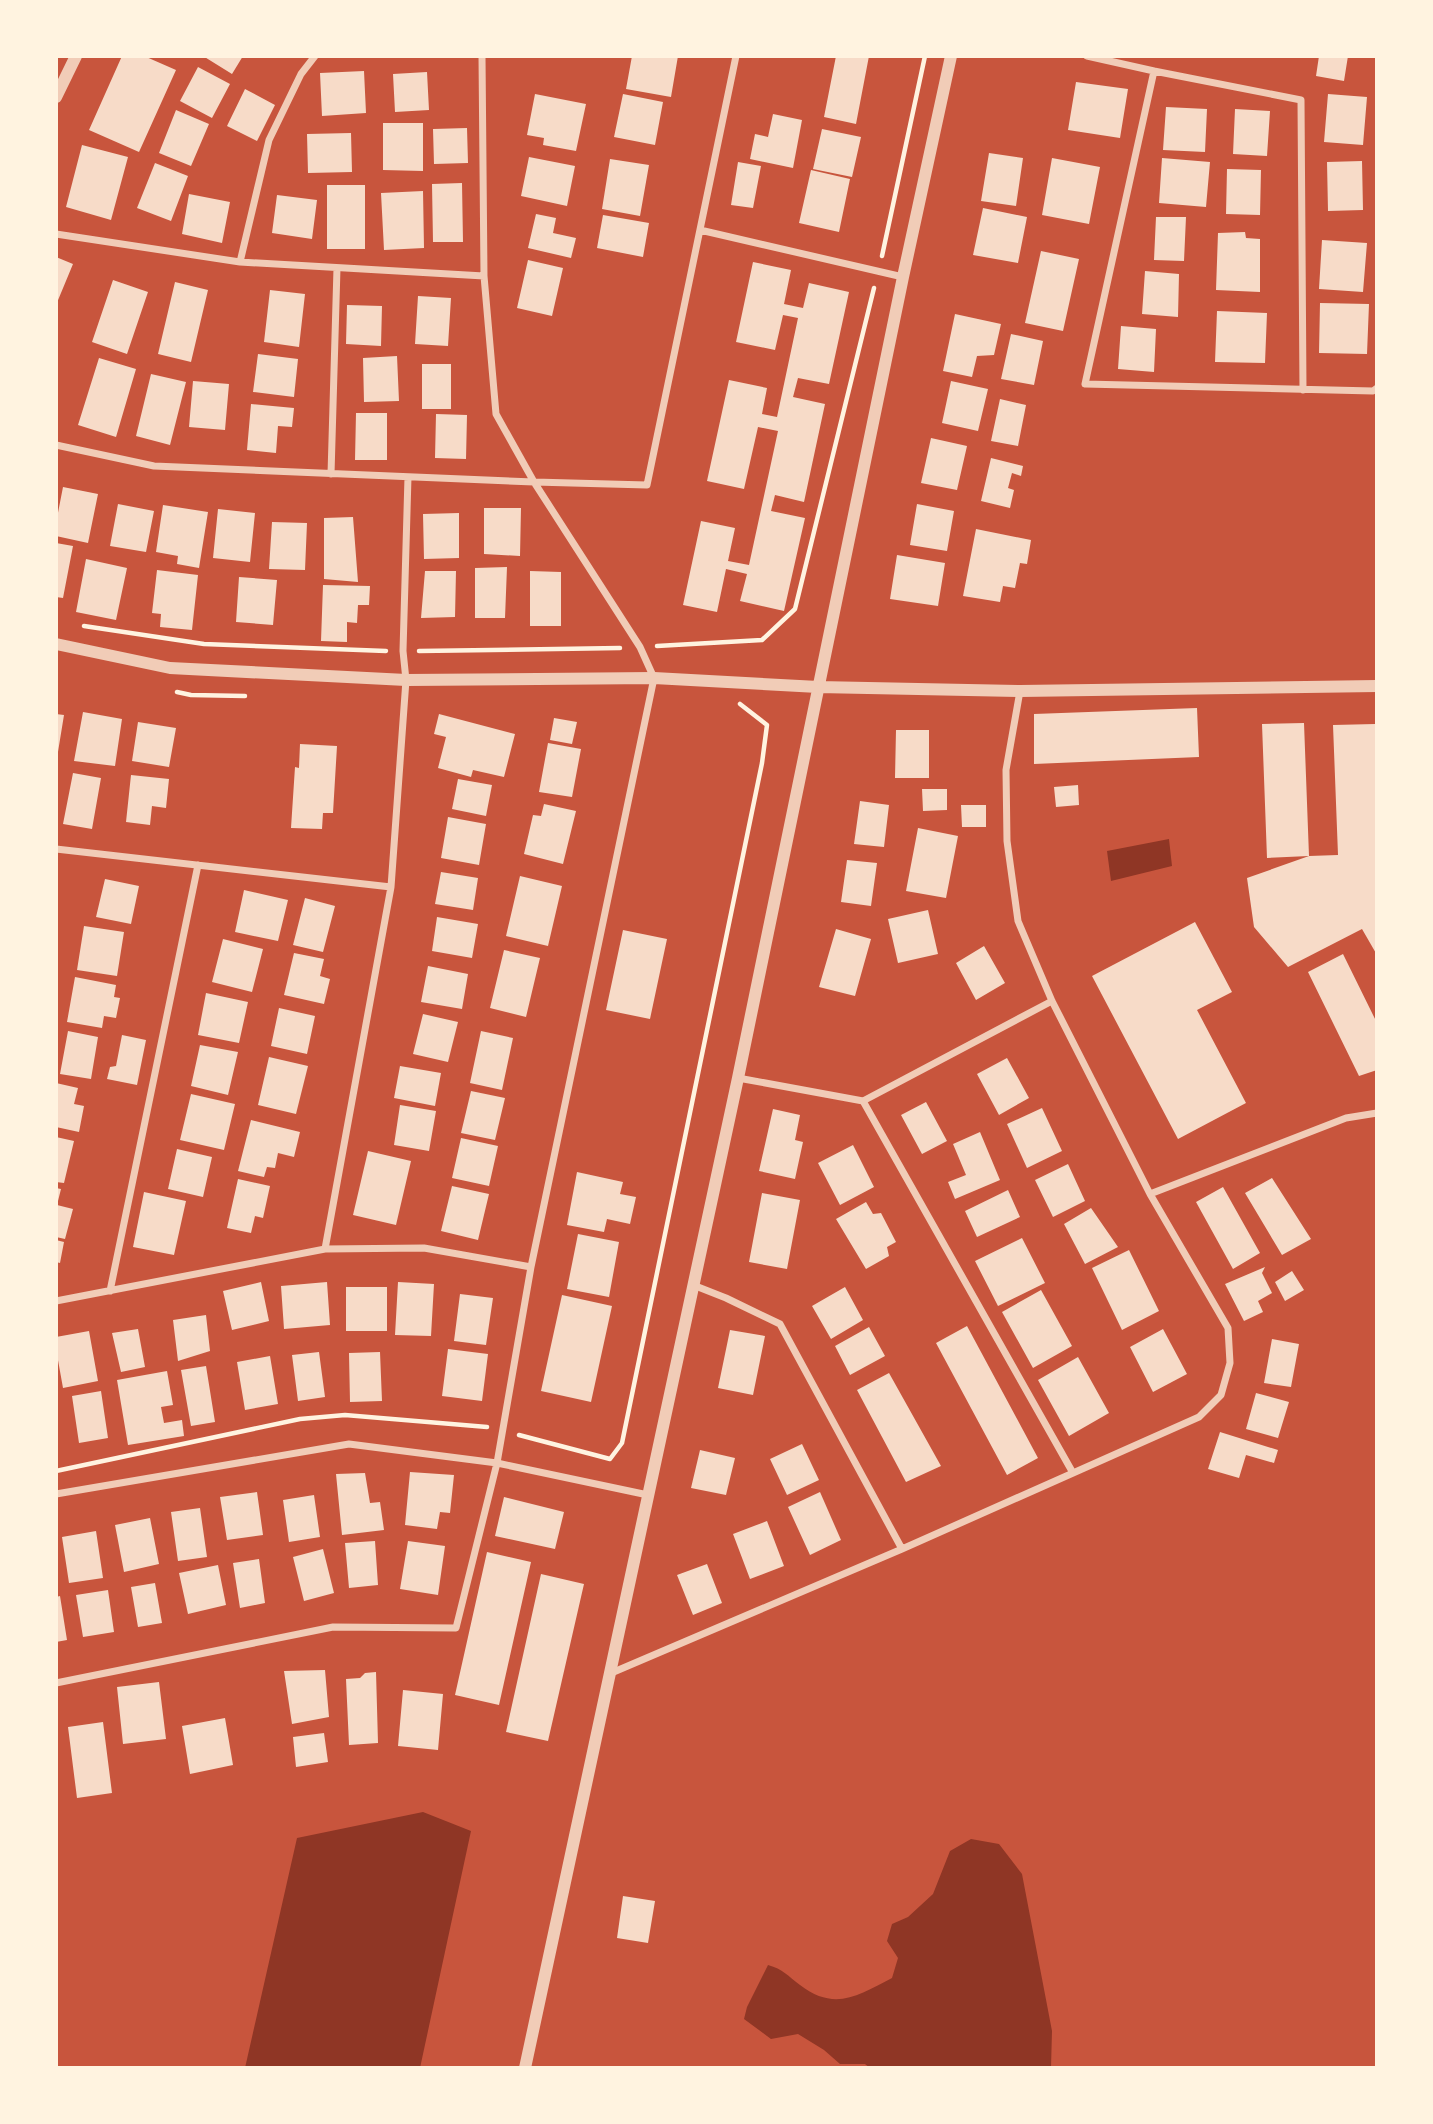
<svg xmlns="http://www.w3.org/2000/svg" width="1433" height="2124" viewBox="0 0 1433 2124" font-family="'Nunito Sans',sans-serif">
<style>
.water{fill:#8f3625}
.building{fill:#f7dbc8}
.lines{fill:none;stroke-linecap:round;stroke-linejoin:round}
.path{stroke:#fff3e0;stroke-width:4.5}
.minor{stroke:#f1ccb7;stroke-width:7}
.tertiary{stroke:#f1ccb7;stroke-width:12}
</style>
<rect width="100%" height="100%" fill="#c8553d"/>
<path class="water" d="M1169,839L1172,866L1111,881L1107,851Z
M423,1812L471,1831L420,2068H245L297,1838Z
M971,1839L999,1844L1022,1874L1052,2031L1051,2068H870L865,2064H840L824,2050L798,2034L771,2039L744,2019L747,2007L768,1965C783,1969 788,1976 800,1985C835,2012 859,1995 892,1978L898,1958L887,1941L892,1924L908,1917L933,1894L950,1851Z"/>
<path class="building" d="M122,56H144L176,70L139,152L89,130Z
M203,56H243L232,74Z
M632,56H678L671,97L626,89Z
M836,56H869L856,124L824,117Z
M1319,56H1348L1344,81L1316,76Z
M198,67L230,84L212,118L180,101Z
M364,71L366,113L322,116L320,73Z
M427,72L429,110L395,112L393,74Z
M1076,82L1128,89L1120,138L1068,130Z
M245,89L275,105L257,141L227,126Z
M535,94L586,104L576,151L543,145L544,138L527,135Z
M623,94L663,102L655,145L614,137Z
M1328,94L1367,97L1363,145L1324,142Z
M1166,107L1207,109L1205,152L1163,150Z
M1235,109L1270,111L1267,156L1233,154Z
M176,110L209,124L191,166L159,153Z
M773,114L802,120L793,168L750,159L755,134L768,137Z
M383,123H423V171L383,170Z
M467,128L468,163L434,164L433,129Z
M822,129L861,137L852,177L813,169Z
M351,133L352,172L308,173L307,134Z
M82,145L128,157L111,220L66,207Z
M989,153L1023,158L1016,206L981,201Z
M529,157L575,166L567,206L521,196Z
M1052,158L1100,167L1089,224L1042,215Z
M1162,158L1210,162L1206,207L1159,203Z
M610,159L649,165L640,216L602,209Z
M1362,161L1363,210L1328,211L1327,162Z
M738,162L761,166L753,208L731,205Z
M155,163L188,176L171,221L137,208Z
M1227,169L1261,170L1260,215L1226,214Z
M811,170L850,179L839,232L799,223Z
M462,183L463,242H433L432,184Z
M327,185H365V249H327Z
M423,191L424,248L384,250L381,193Z
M189,194L230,202L222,243L182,234Z
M277,195L317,200L312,239L272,233Z
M983,208L1027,217L1018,263L973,255Z
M536,214L556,218L553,233L576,238L571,258L528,248Z
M603,215L649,223L643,257L597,248Z
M1156,217H1186L1184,261L1154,260Z
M1245,232L1246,238L1260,239V292L1216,290L1218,233Z
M1322,240L1367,243L1363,292L1319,289Z
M1041,251L1079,259L1063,331L1025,323Z
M56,257L73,264L56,305Z
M528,260L563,268L552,316L517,308Z
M753,262L791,270L784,304L803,308L809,283L849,292L829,384L798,378L793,397L825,404L804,502L775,495L771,511L805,518L784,611L740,601L747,574L726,569L717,612L683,605L701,521L735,528L728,561L749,565L778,431L758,427L744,489L707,481L729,380L767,388L762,414L777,417L798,318L783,315L775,350L736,342Z
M1145,271L1179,274L1178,317L1142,314Z
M113,280L148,292L127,354L92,342Z
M175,282L208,290L191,362L158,354Z
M270,290L305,294L299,347L264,342Z
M418,296L451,298L448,346L415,344Z
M1320,303L1369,304L1367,354L1319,353Z
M347,305L382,306L381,346L346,344Z
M1217,311L1267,313L1265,363L1215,362Z
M955,314L1001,324L994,355L977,356L972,377L943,371Z
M1121,326L1156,329L1154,372L1118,369Z
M1011,334L1043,341L1034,385L1001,379Z
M258,354L298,359L294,397L253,392Z
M397,356L399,401L364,402L363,358Z
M99,358L136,369L116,437L78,425Z
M422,364H451V409H422Z
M151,374L186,382L170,445L136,436Z
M193,381L229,384L225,430L189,427Z
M951,381L988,389L978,431L942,423Z
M1000,399L1026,405L1018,446L991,441Z
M251,404L294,408L292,427L278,426L276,453L247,450Z
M356,413H387V460H355Z
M436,414L467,415L466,459L435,458Z
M931,438L967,446L957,490L921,483Z
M991,458L1023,466L1021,476L1012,473L1008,488L1014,490L1010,508L981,501Z
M63,487L98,494L88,543L56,536V523Z
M118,504L154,511L146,552L110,546Z
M917,504L954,511L947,551L910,545Z
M163,505L208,512L199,568L177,564L178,556L156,552Z
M484,508H521L520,556L484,554Z
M218,509L255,513L250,562L213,558Z
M459,513V558L424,559L423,514Z
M353,517L358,582L324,579V518Z
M272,522L307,523L305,570L269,569Z
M976,529L1031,540L1027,564L1020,563L1015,588L1003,586L1000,602L963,596Z
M56,543L73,546L63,598L56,597Z
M897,555L945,563L938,606L890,599Z
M86,559L127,568L116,620L76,612Z
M507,567L505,618H475V568Z
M157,570L198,575L192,630L160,627L161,614L152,613Z
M425,571H456L455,617L421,618Z
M530,571L561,572V626H530Z
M239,577L277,580L273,625L236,622Z
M323,585L370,586L369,605H358L357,623L347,622V642L321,641Z
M1197,708L1199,757L1034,764V714Z
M83,712L122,719L115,766L74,761Z
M56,714L64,715L57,758H56Z
M439,714L515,734L504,777L473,770L471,777L438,768L446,737L434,734Z
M554,718L577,722L572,744L550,740Z
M138,722L176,728L169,767L132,761Z
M1304,723L1309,856L1338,855L1333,725L1375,724L1377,955L1362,929L1288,967L1254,927L1247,878L1309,856L1267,858L1262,724Z
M896,730H929V778H895Z
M548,743L581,749L572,797L539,792Z
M300,744L337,746L333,813H323L322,829L291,828L295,767L299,768Z
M73,773L101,778L92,829L63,824Z
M131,775L169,779L166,808L152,806L150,825L126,822Z
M458,779L492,785L486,816L452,809Z
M1078,785L1079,805L1056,807L1054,787Z
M922,789H947V810L923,811Z
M860,801L889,805L884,847L854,844Z
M544,804L576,811L563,864L524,854L533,815L541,816Z
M961,805H986V827H962Z
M448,817L486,824L479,865L441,858Z
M918,828L958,836L946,898L906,891Z
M847,860L877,863L871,906L841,902Z
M441,872L478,878L473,910L435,904Z
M520,876L562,886L548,946L506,936Z
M105,879L139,886L131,924L96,917Z
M244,890L288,900L278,941L235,932Z
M305,898L335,906L323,952L293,945Z
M928,910L938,954L898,963L888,919Z
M437,917L478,924L472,958L432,951Z
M1195,922L1232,992L1197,1010L1246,1103L1178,1139L1092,976Z
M84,926L124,932L117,976L77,970Z
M836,929L871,939L855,996L819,987Z
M623,930L667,939L650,1019L606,1010Z
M223,939L263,949L252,992L212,982Z
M984,946L1005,983L976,1000L956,963Z
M504,950L540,958L526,1017L490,1008Z
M294,953L324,959L320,976L330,979L324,1004L284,995Z
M1343,954L1377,1023V1070L1359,1076L1308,972Z
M428,966L468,974L462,1009L421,1002Z
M75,977L116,985L114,997L120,998L116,1018L104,1016L102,1028L67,1022Z
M206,993L248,1002L239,1043L198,1035Z
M279,1008L315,1016L307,1054L271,1046Z
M423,1014L458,1022L448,1062L413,1054Z
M68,1031L98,1037L91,1079L60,1074Z
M481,1031L513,1038L502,1090L470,1083Z
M122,1035L146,1040L137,1085L107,1079L110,1067L116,1066Z
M200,1045L238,1052L228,1095L191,1086Z
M269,1057L308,1066L296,1114L258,1105Z
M1007,1058L1029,1098L999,1115L977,1074Z
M400,1066L441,1073L435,1106L394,1098Z
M56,1083L78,1088L74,1104L84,1106L79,1132L56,1127Z
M471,1091L505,1098L495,1140L461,1133Z
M191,1094L235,1104L224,1150L180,1140Z
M926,1102L947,1141L922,1154L901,1115Z
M400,1105L436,1111L429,1151L394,1145Z
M1042,1108L1062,1151L1027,1168L1007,1124Z
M773,1109L800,1115L795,1140L803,1142L795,1179L759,1171Z
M251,1120L300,1132L294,1157L278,1153L275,1168L267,1167L264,1177L238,1171Z
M980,1132L1000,1180L955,1199L948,1182L966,1175L953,1144Z
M56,1137L74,1141L64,1183L56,1182Z
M461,1138L498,1146L489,1186L452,1178Z
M853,1145L874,1187L840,1205L818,1163Z
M177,1149L212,1157L203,1197L168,1189Z
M368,1151L411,1161L396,1225L353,1215Z
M1068,1164L1085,1201L1053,1217L1035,1180Z
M577,1172L623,1182L620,1194L636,1197L630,1224L607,1219L604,1232L567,1225Z
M1272,1178L1311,1239L1282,1255L1245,1193Z
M238,1179L270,1186L263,1218L255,1216L251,1233L227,1228Z
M452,1186L489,1194L478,1240L441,1231Z
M1223,1187L1260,1253L1233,1269L1196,1202Z
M56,1188L61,1189L57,1205L73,1209L65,1239L56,1237Z
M1008,1190L1020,1217L977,1237L965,1211Z
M144,1192L186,1201L174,1255L133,1247Z
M762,1193L800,1200L787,1269L749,1262Z
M866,1202L873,1214L881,1213L896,1242L887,1247L889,1256L866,1269L836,1219Z
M1091,1208L1118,1247L1085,1264L1064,1224Z
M578,1234L619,1242L609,1297L567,1289Z
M1022,1238L1045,1283L998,1306L975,1261Z
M56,1240L64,1242L60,1263L56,1262Z
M1129,1250L1159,1311L1122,1330L1092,1268Z
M1265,1267L1262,1273L1272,1293L1258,1301L1263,1312L1244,1321L1225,1284Z
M1292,1271L1304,1290L1285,1301L1275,1282Z
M261,1282L269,1321L232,1330L223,1291Z
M327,1282L330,1325L284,1329L281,1286Z
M398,1282L434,1284L431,1336L395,1335Z
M346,1287H387V1331H346Z
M845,1287L863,1320L831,1339L812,1306Z
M1041,1290L1072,1346L1033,1368L1002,1312Z
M460,1294L493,1298L486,1345L454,1341Z
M562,1295L612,1306L591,1402L541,1391Z
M206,1315L210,1351L178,1361L173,1320Z
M967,1326L1038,1458L1007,1475L936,1343Z
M869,1327L885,1356L850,1375L835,1346Z
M138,1329L145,1367L121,1372L112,1333Z
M1163,1329L1187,1374L1153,1392L1130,1347Z
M730,1330L765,1336L753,1395L718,1388Z
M89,1331L98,1381L63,1388L56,1349V1337Z
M1272,1339L1299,1344L1291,1387L1264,1383Z
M448,1349L488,1354L482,1401L442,1396Z
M319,1352L325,1397L298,1401L292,1355Z
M380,1352L382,1401L350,1402L349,1353Z
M270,1356L278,1404L245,1410L237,1362Z
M1078,1357L1109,1413L1069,1436L1038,1380Z
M206,1366L215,1422L191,1426L181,1370Z
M167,1371L173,1405L161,1407L164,1423L182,1420L184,1436L128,1445L117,1380Z
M889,1373L941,1466L906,1482L857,1390Z
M101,1391L108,1438L79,1443L72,1396Z
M1256,1393L1289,1402L1278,1438L1246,1429Z
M1220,1432L1278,1450L1274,1463L1246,1455L1239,1478L1208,1469Z
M802,1444L819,1480L787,1495L770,1459Z
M700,1450L735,1458L726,1495L691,1488Z
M410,1472L454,1475L450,1513L440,1512L437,1529L405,1525Z
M365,1473L370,1503L380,1502L384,1530L342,1535L336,1474Z
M257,1492L263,1535L227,1540L220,1497Z
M820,1492L841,1540L810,1555L788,1507Z
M314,1495L320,1537L289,1542L283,1500Z
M504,1497L564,1512L555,1549L495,1536Z
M200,1508L207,1557L178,1561L171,1512Z
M150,1518L159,1564L124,1572L115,1525Z
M767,1521L784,1566L750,1579L733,1534Z
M96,1531L103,1578L69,1583L62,1537Z
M375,1541L378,1585L349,1588L345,1543Z
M408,1541L445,1546L438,1595L400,1589Z
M323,1549L334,1593L304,1601L293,1557Z
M487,1552L531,1562L499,1705L455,1695Z
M259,1559L265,1603L240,1608L233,1563Z
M707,1564L722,1603L693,1615L677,1575Z
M218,1565L226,1605L188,1614L179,1573Z
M541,1574L584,1584L548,1741L506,1732Z
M155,1583L162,1623L138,1627L131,1587Z
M108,1590L114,1632L83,1637L76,1595Z
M60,1596L67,1640L56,1642V1597Z
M325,1670L329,1717L292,1724L284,1671Z
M376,1672L378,1743L349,1745L346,1679L360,1678L365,1673Z
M159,1682L166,1739L123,1744L117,1687Z
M403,1690L443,1694L438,1750L398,1746Z
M225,1718L233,1765L190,1774L182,1726Z
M103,1722L112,1793L77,1798L68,1727Z
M324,1733L328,1762L296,1767L293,1737Z
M623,1896L655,1901L648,1943L617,1938Z"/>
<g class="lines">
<path class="path" d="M882,256L925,56
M84,626L204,644L386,651
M657,646L762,640L795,609L874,288
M419,651L620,648
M177,692L191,695L245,696
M519,1435L610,1459L622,1443L762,763L767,725L740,704
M56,1471L300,1419L345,1415L487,1427"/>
<path class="minor" d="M1087,56L1154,71L1085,384L1373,391L1377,388
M1154,71L1301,100L1303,390
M700,230L903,277
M56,234L240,262L484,276
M240,262L269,140L301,74L315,56
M56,445L154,466L534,482L647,485L736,56
M331,474L337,268
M56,849L391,887
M738,1078L863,1101L1052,1001
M863,1101L1073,1473
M1150,1194L1346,1118L1377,1113
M325,1249L391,887L406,680L403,651L408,477
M693,1285L726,1298L780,1324L902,1549
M110,1291L198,865
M56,1301L325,1249L424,1248L531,1267
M56,1494L349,1444L497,1463L648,1495
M609,1674L902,1549L1199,1417L1221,1395L1230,1363L1228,1328L1150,1194L1052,1001L1018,921L1007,841L1006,770L1020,691
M56,1683L333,1627L456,1628L497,1463L531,1267L654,678L640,647L534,482L496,414L484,276L482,56"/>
<path class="tertiary" d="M56,97L76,56
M56,644L170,668L406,680L654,678L818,687L1020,691L1377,686
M525,2068L738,1078L903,277L951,56"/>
</g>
<rect width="1433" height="2124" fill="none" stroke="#fff3e0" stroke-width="116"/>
</svg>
